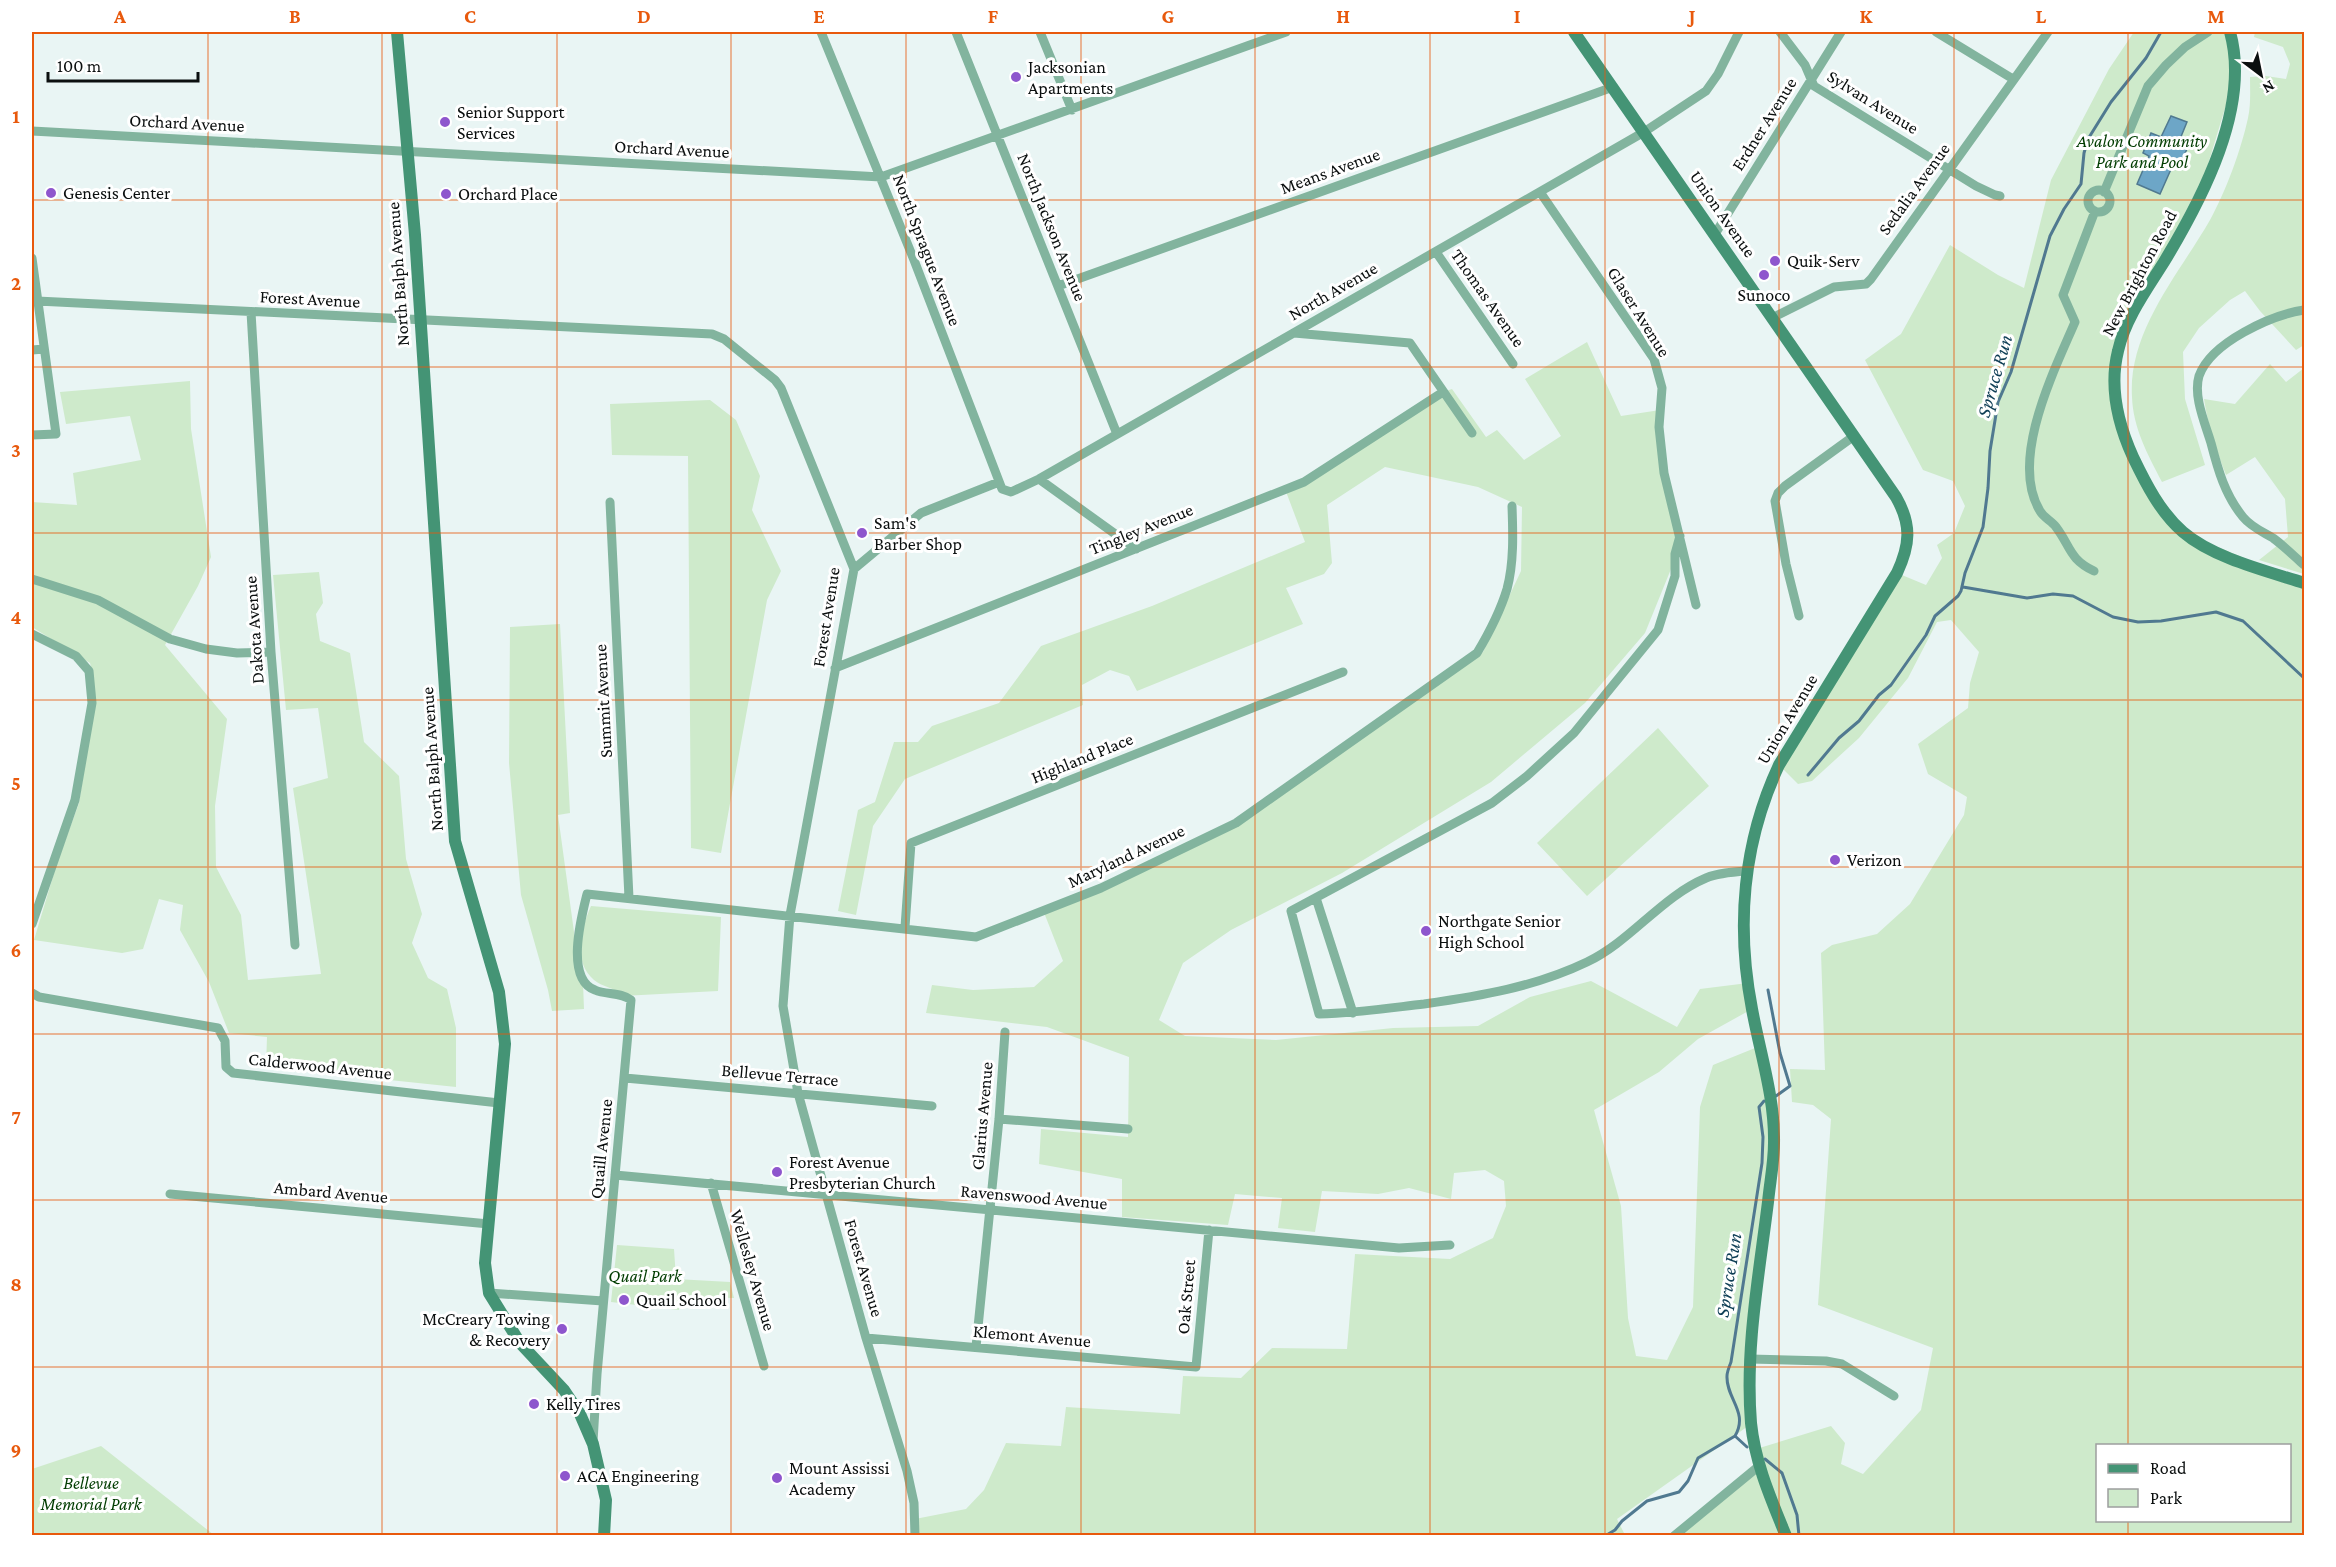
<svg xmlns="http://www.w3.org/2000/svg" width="2336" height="1567" viewBox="0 0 2336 1567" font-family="'Crimson Pro',serif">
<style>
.green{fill:#ceeacb;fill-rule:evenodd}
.water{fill:#6da6c7;stroke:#507990;stroke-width:1.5}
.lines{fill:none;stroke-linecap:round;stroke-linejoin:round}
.stream{stroke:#507990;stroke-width:3}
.street{stroke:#82b49e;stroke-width:9}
.secondary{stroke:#449475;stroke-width:12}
.grid{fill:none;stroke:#e8590c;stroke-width:1.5;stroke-opacity:0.55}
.poi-dot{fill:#8e56cd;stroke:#fff;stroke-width:2}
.labels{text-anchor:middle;stroke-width:6;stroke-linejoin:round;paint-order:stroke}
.poi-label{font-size:18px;fill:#0b0f0f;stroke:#fff;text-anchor:start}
.street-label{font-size:18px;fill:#0b0f0f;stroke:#fff}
.park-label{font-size:18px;font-style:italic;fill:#003c00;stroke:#fff}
.water-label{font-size:20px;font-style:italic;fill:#0e3e55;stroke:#fff}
.neatline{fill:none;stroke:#e8590c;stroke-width:2}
.grid-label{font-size:20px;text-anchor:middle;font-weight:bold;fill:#e8590c}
</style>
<rect width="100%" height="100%" fill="#e9f5f4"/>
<path class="green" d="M2134,32H2223L2228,41L2231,75L2226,105L2206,171L2145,293L2116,366L2129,446L2184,533L2304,583V1535L1674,1536L1759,1466L1756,1449L1831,1426L1845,1443L1841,1464L1863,1474L1921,1410L1933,1348L1818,1305L1831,1119L1813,1105L1792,1102L1790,1069L1825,1070L1821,953L1832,945L1877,934L1910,904L1964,815L1967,797L1928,774L1918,744L1968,708L1970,683L1979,652L1951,620L1937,622L1908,678L1859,738L1812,781L1798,784L1779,765L1897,573L1926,585L1942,558L1937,545L1954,533L1965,506L1953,481L1923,470L1865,360L1901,334L1950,245L1998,275L2024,288L2051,180L2109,69ZM2098,1446H2290V1520H2098Z
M2255,32H2304V307L2302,308L2304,315V345L2296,350L2260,311L2245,291L2230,300L2199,328L2183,352L2185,399L2205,465L2162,482C2148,455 2133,428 2132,397C2128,331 2179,274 2210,220C2226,191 2241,150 2248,118C2251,105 2250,90 2250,77L2266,76L2286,79L2290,64L2283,47L2254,37Z
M1587,342L1621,416L1660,410L1659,427L1680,536L1671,569L1645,633L1585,703L1491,782L1342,873L1231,930L1183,963L1159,1020L1185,1036L1276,1040L1393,1028L1478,1026L1530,997L1591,981L1677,1027L1700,989L1748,983L1752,1009L1698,1039L1659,1072L1594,1110L1621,1206L1628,1318L1636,1356L1667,1360L1693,1307L1700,1107L1713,1065L1760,1046L1774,1143L1750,1359L1751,1424L1617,1519L1625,1535H915V1519L966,1509L984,1490L1006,1443L1061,1446L1066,1407L1180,1414L1183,1376L1241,1378L1272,1348L1347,1349L1355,1254L1450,1259L1493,1238L1506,1206L1504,1181L1485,1170L1454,1173L1451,1199L1409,1188L1378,1194L1322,1191L1315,1232L1278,1228L1282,1198L1235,1194L1228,1225L1122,1217V1179L1039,1164L1041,1129L1128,1137L1129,1057L1047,1027L926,1013L932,985L973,990L1034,987L1063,961L1043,910L1236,823L1445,676L1483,652L1521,571L1522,507L1478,487L1385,467L1327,505L1332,563L1324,574L1286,588L1303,624L1137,691L1129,676L1110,670L1082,685L1083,705L905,779L873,826L856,915L838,911L858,810L875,802L894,742H918L932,726L999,703L1041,646L1152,606L1305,542L1285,489L1443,392L1452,389L1486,437L1497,430L1524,460L1561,436L1525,379Z
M2270,364L2286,382L2304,368V574L2259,560L2288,537L2285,499L2255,457L2226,475C2216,449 2208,426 2204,399L2235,404Z
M190,381L191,429L211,557L198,586L165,645L227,719L215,806L216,867L241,915L248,980L321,974L293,788L328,778L318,708L286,710L273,575L319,572L323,603L316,614L320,641L350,653L364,742L399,776L406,859L422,914L412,943L428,978L447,989L456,1028V1087L266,1067L267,1037L229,1033L209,982L180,930L183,905L159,899L143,949L122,953L34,940L57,863L79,803L94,706L93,674L90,663L32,627V502L77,505L73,473L141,460L130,416L66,424L60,392Z
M710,400L736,420L760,476L752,510L781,571L767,600L721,853L691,848L688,456L612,455L610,404Z
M560,624L570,813L558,815L574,932V963L583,983L584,1009L552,1011L548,990L521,895L509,763L510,627Z
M1658,728L1709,786L1587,896L1537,843Z
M591,906L721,917L718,991L622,996C614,987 602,987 594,980C572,961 581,929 591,906Z
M617,1245L674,1249L676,1279L730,1282L734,1298L681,1297L679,1310L611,1302Z
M101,1446L214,1535H32V1469Z"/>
<path class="water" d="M2171,116L2187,122L2178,144L2187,149L2178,168L2172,167L2160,194L2137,184L2149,156L2143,153L2151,133L2161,137Z"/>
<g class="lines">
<path class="stream" d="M1963,587L2027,598L2053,594L2073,596L2113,617L2138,622L2161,621L2216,612L2243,621L2304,678
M1808,775L1839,738L1859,721L1879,695L1891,685L1926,635L1935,616L1958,596L1961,591L1965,573L1983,527L1988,488L1990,451L1998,402L2011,372L2050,236L2064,209L2081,184L2084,153L2088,139L2111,102L2146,58L2161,32
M1768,990L1780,1053L1790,1086L1776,1096
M1747,1447L1735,1436C1749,1412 1726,1399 1727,1376C1727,1372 1729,1367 1731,1362L1762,1163L1763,1137L1759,1107L1764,1101
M1765,1459L1782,1473L1797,1515L1799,1536
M1605,1536L1615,1530L1622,1521L1647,1501L1679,1492L1688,1481L1698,1458L1735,1436"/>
<path class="street" d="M821,32L914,260L1002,489L1011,492L1039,479L1136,549
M956,32L1117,434
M1040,32L1072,110
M1780,32L1805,65L1814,86L1976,186L1995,195L2000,196
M1936,32L2013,79
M32,131L881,177L1286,32
M2088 201a11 11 0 1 1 22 0a11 11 0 1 1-22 0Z
M1540,192L1654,359L1662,388L1659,427L1664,473L1696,605
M2104,192L2148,86L2166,65L2185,47L2208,32
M1715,234L1841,32
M1436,252L1513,364
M32,258L56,434L32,435
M1058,286L1613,87
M37,301L712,334L724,339L775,380L781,388L854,569L790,915L783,1006L798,1093L866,1338L907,1471L914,1503L915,1536
M2304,310C2272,315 2211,342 2199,376C2193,396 2205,423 2211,443C2218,470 2225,495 2243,517C2251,527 2263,532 2273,538C2284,546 2294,556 2304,565
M251,312L271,652L295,945
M1772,318L1834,287L1866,284L1871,279L2048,32
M1294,333L1410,343L1472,433
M32,350L44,349
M1039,479L1644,132L1706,91L1718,74L1739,32
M610,502L629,898
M1680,536L1675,554V576L1658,630L1574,733L1527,776L1492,803L1291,911L1319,1014C1355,1013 1389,1008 1424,1004C1480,996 1535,987 1587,962C1631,941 1661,897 1706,878C1718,873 1733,872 1747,871
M854,569L921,513L999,482
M2094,571C2069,559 2071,547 2056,527C2052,521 2044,518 2040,511C2009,460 2054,371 2075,322L2063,295L2095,211
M32,579L98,600L170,639L206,649L237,653L271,652
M1799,616L1786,564L1775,501L1778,493L1785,486L1854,436
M32,634L76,656L89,671L92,703L75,800L32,924
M835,668L1304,482L1443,392
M1316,898L1353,1013
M905,927L911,843L1343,672
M32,993L39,997L218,1028L225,1041L226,1067L233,1073L499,1103
M625,1078L932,1106
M999,1119L1128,1129
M615,1175L1399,1248L1450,1245
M711,1183L764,1366
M170,1194L489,1224
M489,1293L603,1301
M866,1338L1196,1367L1209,1230
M976,1347L999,1119L1005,1032
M1750,1359L1826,1361L1842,1364L1894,1396
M593,1442L597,1374L631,1000C621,992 606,995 595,990C565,979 581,918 587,894L976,937L1101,888L1236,823L1477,653C1489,633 1500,612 1507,589C1514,563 1513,533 1512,506
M1674,1536L1759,1466"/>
<path class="secondary" d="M397,32L415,235L455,841L499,992L505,1044L485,1263L489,1293L520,1343L564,1390L580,1414L593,1444L606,1500L604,1536
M1574,32L1896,497C1912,525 1910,545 1897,573L1779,765C1743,842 1736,926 1752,1009C1760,1053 1775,1098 1774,1143C1774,1162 1770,1182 1768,1202C1759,1275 1745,1349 1751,1423C1755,1463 1771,1499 1786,1536
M2230,32C2251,107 2202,199 2164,262C2147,289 2125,319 2118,351C2109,387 2118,424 2133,457C2146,484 2160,512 2183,532C2213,558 2267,571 2304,583"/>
</g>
<path class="grid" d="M208,32V1536M382,32V1536M557,32V1536M731,32V1536M906,32V1536M1081,32V1536M1255,32V1536M1430,32V1536M1605,32V1536M1779,32V1536M1954,32V1536M2128,32V1446M32,200H2304M32,367H2304M32,533H2304M32,700H2304M32,867H2304M32,1034H2304M32,1200H2304M32,1367H2304M2128,1520V1536"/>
<g class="poi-dot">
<circle cx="1016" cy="77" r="6"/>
<circle cx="445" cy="122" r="6"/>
<circle cx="51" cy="193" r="6"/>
<circle cx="446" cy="194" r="6"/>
<circle cx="1775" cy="261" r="6"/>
<circle cx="1764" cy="275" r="6"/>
<circle cx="862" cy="533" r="6"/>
<circle cx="1835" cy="860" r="6"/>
<circle cx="1426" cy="931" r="6"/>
<circle cx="777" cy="1172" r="6"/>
<circle cx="624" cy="1300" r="6"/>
<circle cx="562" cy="1329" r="6"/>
<circle cx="534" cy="1404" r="6"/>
<circle cx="565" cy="1476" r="6"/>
<circle cx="777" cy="1478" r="6"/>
</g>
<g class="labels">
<g class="poi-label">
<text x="1028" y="73">Jacksonian<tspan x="1028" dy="21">Apartments</tspan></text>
<text x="457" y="118">Senior Support<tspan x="457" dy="21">Services</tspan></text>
<text x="63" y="199">Genesis Center</text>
<text x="458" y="200">Orchard Place</text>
<text x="1787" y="267">Quik-Serv</text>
<text x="1764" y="301" text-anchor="middle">Sunoco</text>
<text x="874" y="529">Sam's<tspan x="874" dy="21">Barber Shop</tspan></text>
<text x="1847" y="866">Verizon</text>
<text x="1438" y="927">Northgate Senior<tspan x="1438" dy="21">High School</tspan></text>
<text x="789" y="1168">Forest Avenue<tspan x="789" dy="21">Presbyterian Church</tspan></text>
<text x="636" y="1306">Quail School</text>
<text x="550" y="1325" text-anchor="end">McCreary Towing<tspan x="550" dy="21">&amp; Recovery</tspan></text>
<text x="546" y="1410">Kelly Tires</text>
<text x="789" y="1474">Mount Assissi<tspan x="789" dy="21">Academy</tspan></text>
<text x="577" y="1482">ACA Engineering</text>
</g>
<g class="street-label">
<text transform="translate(1873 102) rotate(32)" y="6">Sylvan Avenue</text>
<text transform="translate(187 123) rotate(3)" y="6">Orchard Avenue</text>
<text transform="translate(1764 124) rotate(-58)" y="6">Erdner Avenue</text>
<text transform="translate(672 149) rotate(3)" y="6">Orchard Avenue</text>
<text transform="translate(1330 171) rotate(-20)" y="6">Means Avenue</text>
<text transform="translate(1914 189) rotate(-54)" y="6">Sedalia Avenue</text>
<text transform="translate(1723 214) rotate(55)" y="6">Union Avenue</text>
<text transform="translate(1052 227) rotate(68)" y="6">North Jackson Avenue</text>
<text transform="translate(927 250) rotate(69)" y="6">North Sprague Avenue</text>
<text transform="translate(2139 273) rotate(-62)" y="6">New Brighton Road</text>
<text transform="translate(398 274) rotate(-94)" y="6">North Balph Avenue</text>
<text transform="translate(1333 291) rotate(-30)" y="6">North Avenue</text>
<text transform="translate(1488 298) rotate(55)" y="6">Thomas Avenue</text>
<text transform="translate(310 299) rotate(3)" y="6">Forest Avenue</text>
<text transform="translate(1639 312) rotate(58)" y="6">Glaser Avenue</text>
<text transform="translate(1141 529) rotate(-22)" y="6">Tingley Avenue</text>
<text transform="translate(826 617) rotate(-81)" y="6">Forest Avenue</text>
<text transform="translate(254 630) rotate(-94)" y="6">Dakota Avenue</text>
<text transform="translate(603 701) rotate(-93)" y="6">Summit Avenue</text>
<text transform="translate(1787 719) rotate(-59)" y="6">Union Avenue</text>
<text transform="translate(1082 758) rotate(-22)" y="6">Highland Place</text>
<text transform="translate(432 759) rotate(-94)" y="6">North Balph Avenue</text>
<text transform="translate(1126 856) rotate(-25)" y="6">Maryland Avenue</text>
<text transform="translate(320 1066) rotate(6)" y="6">Calderwood Avenue</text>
<text transform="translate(780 1075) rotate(5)" y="6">Bellevue Terrace</text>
<text transform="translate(982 1116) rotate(-85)" y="6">Glarius Avenue</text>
<text transform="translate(601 1149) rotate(-84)" y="6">Quaill Avenue</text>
<text transform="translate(331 1192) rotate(5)" y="6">Ambard Avenue</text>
<text transform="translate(1034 1197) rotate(5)" y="6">Ravenswood Avenue</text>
<text transform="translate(864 1268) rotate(74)" y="6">Forest Avenue</text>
<text transform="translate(753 1270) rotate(74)" y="6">Wellesley Avenue</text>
<text transform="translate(1186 1297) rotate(-85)" y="6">Oak Street</text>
<text transform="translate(1032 1336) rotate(5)" y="6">Klemont Avenue</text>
</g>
<g class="park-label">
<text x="2142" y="147">Avalon Community<tspan x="2142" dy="21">Park and Pool</tspan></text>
<text x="645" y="1282">Quail Park</text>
<text x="91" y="1489">Bellevue<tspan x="91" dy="21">Memorial Park</tspan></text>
</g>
<g class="water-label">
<text transform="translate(1994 376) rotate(-74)" y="7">Spruce Run</text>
<text transform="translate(1728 1275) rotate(-81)" y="7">Spruce Run</text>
</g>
</g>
<rect width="2336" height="1567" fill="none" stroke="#ffffff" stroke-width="66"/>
<rect x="2096" y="1444" width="195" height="78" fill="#ffffff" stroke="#9d9f9f" stroke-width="1.5"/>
<rect x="2108" y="1464" width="30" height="9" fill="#449475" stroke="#9d9f9f" stroke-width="1.5"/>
<text x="2150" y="1474" font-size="18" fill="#0b0f0f">Road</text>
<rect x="2108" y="1489" width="30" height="18" fill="#ceeacb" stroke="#9d9f9f" stroke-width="1.5"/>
<text x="2150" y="1504" font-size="18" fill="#0b0f0f">Park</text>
<g transform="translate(2261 75) rotate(148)" stroke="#ffffff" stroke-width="4.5" paint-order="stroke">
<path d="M0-4.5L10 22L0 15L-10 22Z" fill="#0b0f0f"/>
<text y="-9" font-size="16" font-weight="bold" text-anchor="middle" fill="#0b0f0f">N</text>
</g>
<path d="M48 72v9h150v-9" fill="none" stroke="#0b0f0f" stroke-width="3"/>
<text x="57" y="72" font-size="18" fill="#0b0f0f" stroke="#ffffff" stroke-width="4.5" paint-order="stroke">100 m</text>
<rect x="33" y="33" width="2270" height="1501" class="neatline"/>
<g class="grid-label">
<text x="120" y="23">A</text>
<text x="295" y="23">B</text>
<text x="470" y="23">C</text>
<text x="644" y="23">D</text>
<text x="819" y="23">E</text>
<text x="993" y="23">F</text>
<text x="1168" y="23">G</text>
<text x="1343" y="23">H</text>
<text x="1517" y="23">I</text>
<text x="1692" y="23">J</text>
<text x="1866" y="23">K</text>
<text x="2041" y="23">L</text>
<text x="2216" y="23">M</text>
<text x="16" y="123">1</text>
<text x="16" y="290">2</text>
<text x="16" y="457">3</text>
<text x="16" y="624">4</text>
<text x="16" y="790">5</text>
<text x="16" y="957">6</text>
<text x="16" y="1124">7</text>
<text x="16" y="1291">8</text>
<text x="16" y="1457">9</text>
</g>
</svg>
